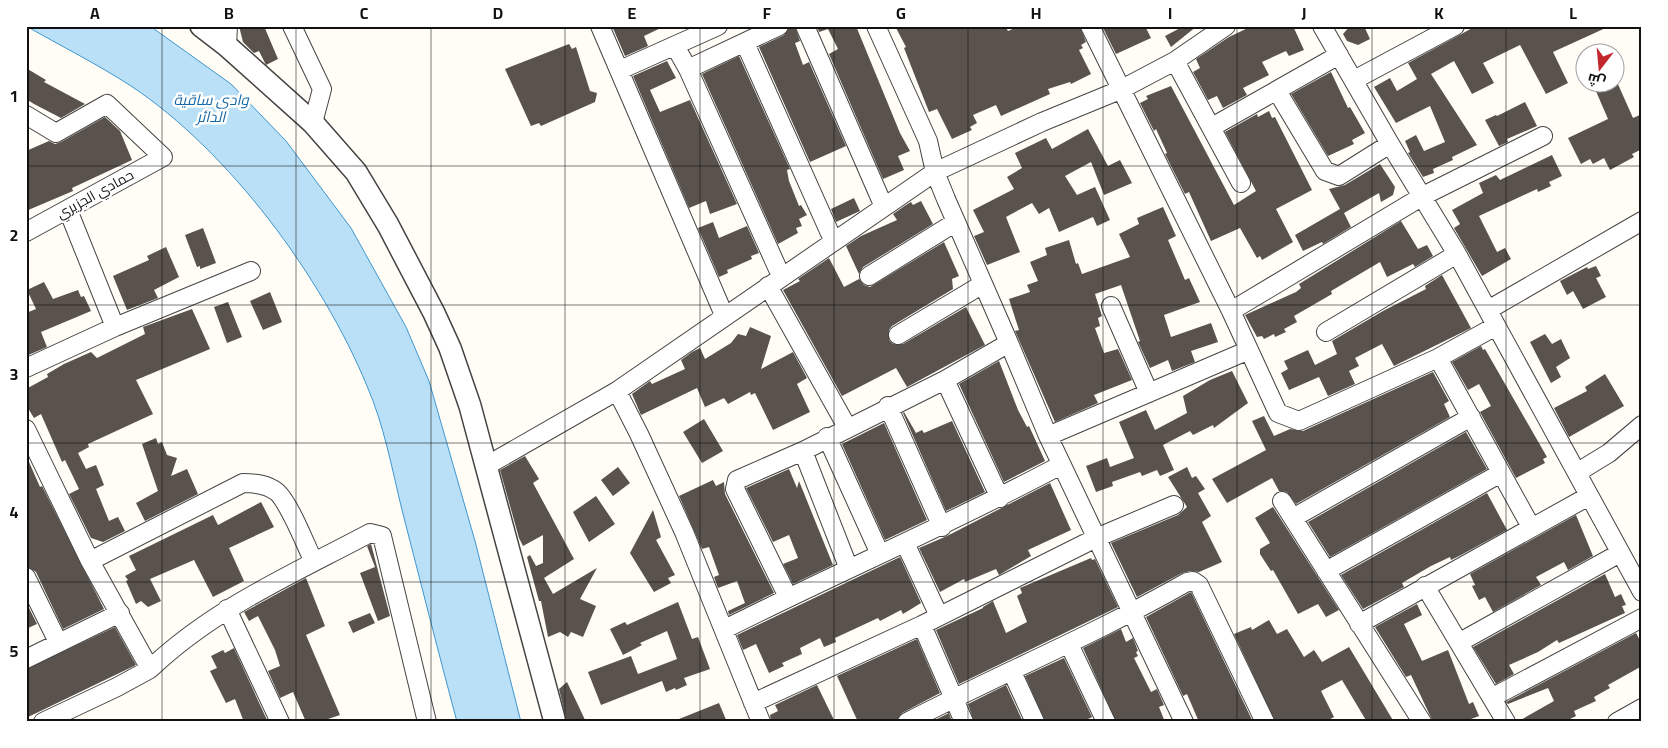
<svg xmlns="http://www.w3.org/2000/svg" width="1668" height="748" viewBox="0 0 1668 748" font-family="Georgia,Cairo,serif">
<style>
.water{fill:#b9e0f7;stroke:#3f96cf}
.building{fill:#5a524d}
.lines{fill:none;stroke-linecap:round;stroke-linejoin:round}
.minor-casing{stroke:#444;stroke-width:20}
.tertiary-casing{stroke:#444;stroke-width:24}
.minor{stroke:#fff;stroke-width:18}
.tertiary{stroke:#fff;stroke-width:21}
.grid{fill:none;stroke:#111;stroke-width:1;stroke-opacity:0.55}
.labels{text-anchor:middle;stroke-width:5;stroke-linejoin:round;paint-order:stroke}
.street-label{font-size:14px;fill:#111;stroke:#fff}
.water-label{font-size:15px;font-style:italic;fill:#1768a6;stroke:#fff}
.neatline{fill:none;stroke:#111;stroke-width:2}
.grid-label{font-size:16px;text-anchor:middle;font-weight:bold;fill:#111}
</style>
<rect width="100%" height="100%" fill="#fffdf5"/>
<path class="water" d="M26,26H150L231,84L286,141L351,228L406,327L429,381L475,541L521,722H457C438,651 420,580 402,510C392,469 384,425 367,386C322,277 229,151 131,86C97,64 61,46 26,26Z"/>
<path class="building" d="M239,26H264L278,59L266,65L259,51L254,53L243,42Z
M612,26H665L644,36L648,46L625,56Z
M790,26H795L800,41L795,43L803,65L809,62L846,146L810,162L759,47L784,35Z
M817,26H856L900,133L910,151L898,156L904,170L883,179L829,54L838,49L828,29L819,32Z
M895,26H1005L1008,31L1019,26H1080L1086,42L1081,45L1083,48L1079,50L1091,74L1071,84L1070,82L1048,89L1050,94L1001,116L996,105L973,115L977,123L970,127L972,130L952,139L937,109L929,112L904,48L906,47Z
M1102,26H1145L1151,38L1116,54Z
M1184,26H1197L1171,47L1165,36Z
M1252,26H1293L1304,50L1289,56L1286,51L1262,62L1269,75L1243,88L1247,95L1223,108L1217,96L1208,100L1193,72L1200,68L1196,59L1229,37Z
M1350,26H1364L1370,39L1358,45L1347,41L1343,34Z
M1476,26H1610L1553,52L1568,83L1546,94L1520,45L1483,63L1494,83L1472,94L1454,61L1431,74L1477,145L1452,157L1453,160L1433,169L1434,173L1423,177L1408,153L1410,152L1405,141L1416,135L1424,151L1445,142L1430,106L1396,123L1374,87L1390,78L1397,91L1417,79L1408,63Z
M569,44L572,49L576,47L590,91L597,93L595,102L541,126L539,123L531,126L505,69Z
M739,56L790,169L787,170L789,181L799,206L801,205L807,215L799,219L802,226L796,228L798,233L778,244L702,74Z
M667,61L676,78L650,90L660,112L690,100L737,204L710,214L706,201L689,208L633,76Z
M26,68L46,80L44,82L85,104L61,118L34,104L26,99Z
M1331,72L1348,108L1350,107L1365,133L1352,140L1354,144L1328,156L1291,94Z
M1592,82H1617L1633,118L1642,114V149L1632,154L1634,157L1610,170L1604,158L1593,164L1590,159L1581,164L1568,138L1608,119Z
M1171,86L1234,205L1256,191L1225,132L1257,114L1258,117L1269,111L1272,118L1275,117L1312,190L1276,209L1293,242L1262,260L1260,256L1257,258L1240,228L1211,241L1189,192L1185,194L1165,154L1167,153L1156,129L1154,131L1140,103L1148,99L1146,96Z
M1525,102L1537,126L1507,139L1508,142L1499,146L1485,120L1496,115L1497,116Z
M105,117L120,131L132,160L72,188L73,191L26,211V151L49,141L55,144L61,142Z
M1088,129L1108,166L1120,160L1132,183L1104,195L1091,162L1065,176L1077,195L1095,187L1110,220L1097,226L1093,217L1059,232L1049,208L1039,214L1032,203L1006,217L1020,252L987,265L974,236L984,232L973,210L1014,189L1007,177L1022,168L1015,153L1046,138L1052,149Z
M1552,155L1562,176L1549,182L1551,186L1538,192L1537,189L1479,216L1497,252L1505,248L1511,259L1482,276L1454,228L1460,224L1452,210L1483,193L1479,183L1496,175L1500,180Z
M1380,164L1395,187L1393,195L1381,202L1379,193L1344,213L1351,227L1323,244L1322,242L1303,251L1295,235L1340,209L1329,189L1345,185Z
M854,198L860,211L836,222L831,209Z
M921,201L933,224L863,267L859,274L846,246L861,236L897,220L893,214L906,205L911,202L913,205Z
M1163,207L1176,236L1168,240L1185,280L1189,278L1200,302L1164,315L1171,337L1211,323L1218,342L1191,351L1195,362L1172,371L1168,360L1150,368L1138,342L1140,341L1121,285L1095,294L1102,316L1098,318L1100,326L1095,328L1104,353L1118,349L1132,380L1094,395L1098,403L1055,422L1015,331L1019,330L1009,299L1030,292L1027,285L1038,281L1030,262L1047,255L1045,248L1069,240L1076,264L1078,263L1082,274L1130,257L1119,234L1139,224L1137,218Z
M1401,221L1418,249L1427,245L1433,256L1415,267L1413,264L1387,277L1380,262L1331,291L1332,294L1294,316L1297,322L1284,329L1286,332L1275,337L1274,334L1264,339L1262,336L1257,337L1245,315L1296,292L1301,288L1299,284Z
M713,222L719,238L747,226L759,253L751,256L752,259L727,270L728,273L719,277L698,228Z
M203,228L216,263L200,269V266L197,267L185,235Z
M944,242L959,276L952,279L953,289L892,326L889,330V340L893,344H903L966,307L985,345L907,387L896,368L842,396L783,290L800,281L798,279L829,258L844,287L859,279L864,285L870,287Z
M166,247L179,277L154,290L158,298L127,310L113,276L149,260L147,256Z
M1596,266L1601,276L1596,278L1606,297L1583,309L1573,291L1567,295L1560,281L1587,267L1588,269Z
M1442,275L1471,328L1394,366L1382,344L1355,358L1359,366L1349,371L1355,384L1328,396L1319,377L1289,390L1281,373L1288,369L1284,361L1308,350L1315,365L1337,354L1332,341L1383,311L1426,289L1425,286Z
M44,282L53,299L78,290L81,297L84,296L91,311L41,332L47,347L26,356V313L36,309L27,290Z
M270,292L282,322L263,330L250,301Z
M228,302L242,337L227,343L214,307Z
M192,309L210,349L136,380L153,414L88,444L89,447L78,453L86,469L96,465L104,485L96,489L109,521L118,517L125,531L103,542L91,538L69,494L79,489L65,460L62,462L41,414L34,418L26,405V389L48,377L47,374L64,364L91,352L97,358L145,334L143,327Z
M750,327L771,336L761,369L793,352L807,378L797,384L810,412L773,430L755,393L751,395L750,392L728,404L724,398L705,407L697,388L641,415L632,394L650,381L652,384L685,369L681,360L692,352L700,348L705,359L731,343L738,334L746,336Z
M1545,334L1552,344L1561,339L1570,358L1556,367L1561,377L1551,383L1530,342Z
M1481,346L1483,350L1485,349L1547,457L1543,459L1545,463L1516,478L1481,414L1480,412L1491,406L1479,384L1468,390L1452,362Z
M999,361L1018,410L1027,427L1029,426L1045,461L1004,482L959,384Z
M1232,371L1248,403L1214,428L1213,425L1193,435L1190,431L1163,445L1174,470L1160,476L1157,470L1142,476L1140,472L1112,482L1113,486L1096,492L1086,466L1107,458L1110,467L1134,458L1119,422L1146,410L1155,430L1187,413L1183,396L1210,380Z
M1433,372L1449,401L1444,404L1450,417L1296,504L1287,492L1279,491L1272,478L1227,503L1212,479L1266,450L1252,421L1264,416L1274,436L1290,429L1303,431Z
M1605,374L1624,406L1569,437L1554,408L1587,391L1585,387Z
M904,412L916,433L922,430L924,433L952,421L985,492L946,511L903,413Z
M704,419L723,451L702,463L683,432Z
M884,423L927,520L885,540L842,444Z
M1466,432L1487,469L1330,557L1308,522Z
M156,438L158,444L162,442L167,455L177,458L171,476L187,469L198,494L145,521L136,503L158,491L142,444Z
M26,455L40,487L42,486L104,609L63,629L36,572L26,566Z
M525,456L539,479L533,483L574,559L544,578L553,594L597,568L580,599L596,606L583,637L571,632L568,637L560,632L548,637L541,601H539L527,557L530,555L536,566L543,563V535L523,546L519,538L500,470Z
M618,467L630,483L613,496L601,480Z
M1187,467L1192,478L1196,476L1205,489L1198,493L1211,516L1202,522L1222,562L1199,572L1191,571L1182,573L1137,597L1111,543L1178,515L1187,507L1168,477Z
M789,469L797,488L799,481L833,565L793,584L783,564L798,558L789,535L773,542L746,488Z
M713,480L716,486L724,482L725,494L774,593L729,615L728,611L745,603L737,581L718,588L714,577L719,575L709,547L702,549L679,496Z
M1050,483L1071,530L1028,550L1031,556L999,575L996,569L965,582L964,579L940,592L919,548L947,536Z
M1487,493L1507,530L1461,555L1451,560L1450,557L1431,566L1402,583L1404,587L1363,609L1341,575Z
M596,496L615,524L589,542L573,512Z
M261,502L274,527L229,548L244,581L213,597L194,560L150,579L161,601L148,607L141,601L136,604L126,581L128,580L125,576L136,570L129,556L213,515L218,525Z
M1273,507L1339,610L1326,617L1318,604L1298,614L1273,570L1271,571L1260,554V549L1270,543L1255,518Z
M653,510L661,537L656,540L675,575L668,578L671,583L654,592L630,553Z
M1576,515L1593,556L1568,570L1564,562L1536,577L1541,585L1493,612L1485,597L1479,600L1472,586L1475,585L1470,574Z
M371,544L390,616L378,621L360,573L375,567L367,546Z
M900,557L921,603L903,614L901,610L880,621L878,618L835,638L836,642L824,647L820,638L800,648L802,654L782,663L784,666L769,673L756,644L743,650L737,635Z
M1091,558L1092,560L1095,559L1118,607L959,684L936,630L983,608V607L993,601L1006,633L1027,622L1017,596L1022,593L1020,588Z
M1605,574L1615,597L1621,594L1626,605L1622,606L1625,613L1559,643L1557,640L1538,652L1509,665L1514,674L1496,684L1473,647Z
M306,578L325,626L306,635L340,715L325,720L326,722H306L293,692L280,698L268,671L280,666L275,650L258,616L249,621L244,612Z
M1191,592L1253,722H1199L1187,694L1183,696L1146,617Z
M26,602L37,624L26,629Z
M678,602L692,639L698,637L710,669L684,678L687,685L676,690L675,688L666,692L662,681L601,705L588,672L631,656L638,674L677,659L667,631L640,643L642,645L623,655L610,629L625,622L627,625Z
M1417,604L1422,615L1404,624L1422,661L1448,650L1469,704L1473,702L1479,716L1463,722H1433L1411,675L1406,677L1375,627Z
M370,613L375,623L353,633L348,622Z
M1269,620L1277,634L1287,629L1304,657L1314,650L1322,662L1349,647L1394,722H1367L1342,680L1321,691L1334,717L1325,722H1275L1234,634L1251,627L1252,630Z
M115,627L136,665L26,718V669Z
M1121,629L1126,642L1133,638L1138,651L1136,652L1138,656L1134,658L1151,692L1157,689L1164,705L1159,707L1165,722H1116L1083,648Z
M1636,633L1642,644V666L1608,685L1610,688L1594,697L1596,701L1574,711L1576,716L1564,722H1517L1554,701L1548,688L1508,704L1506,702Z
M917,639L940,693L902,713L896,722H858L837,676Z
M234,648L267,720L244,722L235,699L226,703L210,671L217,668L211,656L223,650L225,653Z
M1064,658L1092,717L1082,722H1045L1025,676Z
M567,682L579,707L586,722H567L559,689Z
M817,685L835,722H771L770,715L778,711L775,705Z
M1006,685L1023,722H974L968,704Z
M719,703L727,722H674V721Z
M949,713L952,722H931Z"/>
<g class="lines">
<defs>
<path id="minor" d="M292,26L322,89L313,123
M600,26L724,315
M805,26L884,207
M876,26L928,141L935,172L946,199L1009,343L1048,436L1184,722
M1090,26L1231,311L1278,413L1299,421L1438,358L1496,326
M1322,26L1390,144L1457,254L1642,592
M745,43L833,240
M227,46L228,26
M675,46L688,69L781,276
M1175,61L1241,183
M688,69L779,26
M620,70L718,26
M1354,80L1455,26
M1277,91L1325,171L1339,176L1390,144
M26,115L56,133L107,104L163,157L26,232
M1212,127L1339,55
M68,210L115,327
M869,276L956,222
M768,286L847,427
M1111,306L1149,393
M1488,310L1642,221
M1231,311L1423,196L1543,136
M1326,332L1457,254
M898,335L983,284
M1438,358L1531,527
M26,368L115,327L251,271
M945,380L1009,343
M617,391L639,434L684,532L761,722
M888,406L942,527
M26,429L90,561L150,669L117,687L43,722
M1048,436L1249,350
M827,437L880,554
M803,451L849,569
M486,466L617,391L935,172L1042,122L1120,90L1175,61L1226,26
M1578,472L1609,453L1642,425
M1282,501L1422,722
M1293,518L1471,417
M905,543L939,616
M90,561L243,483C255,483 267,484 277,492C290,504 305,544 314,562
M1326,571L1501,473
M26,577L58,642
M1425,586L1506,722
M788,597L735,489L737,480L803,451L945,380L1000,498
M227,609L280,722
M1359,624L1589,496
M922,625L964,722
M725,629C836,573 951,524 1061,465
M1460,642L1620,553
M1069,644L1106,722
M26,659L120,613
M150,669C214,608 293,574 370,533L382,536L427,722
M1012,672L1035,722
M1493,697L1642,618
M753,703L922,625L1096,538L1174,505
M907,722C1000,674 1096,634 1187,582L1193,581L1199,585L1265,722
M1617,722L1642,708"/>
<path id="tertiary" d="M201,26L227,46L313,123L356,172L388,225L434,313L450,348L470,406L555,722"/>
</defs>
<use href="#minor" class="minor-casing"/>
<use href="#tertiary" class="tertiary-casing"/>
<use href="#minor" class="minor"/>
<use href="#tertiary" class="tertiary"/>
</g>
<path class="grid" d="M162,26V722M296,26V722M431,26V722M565,26V722M700,26V722M834,26V722M968,26V722M1103,26V722M1237,26V722M1372,26V722M1506,26V722M26,166H1642M26,305H1642M26,443H1642M26,582H1642"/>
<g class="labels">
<g class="street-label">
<text transform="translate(95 194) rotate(-29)" y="5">حمادي الجزيري</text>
</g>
<g class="water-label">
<text x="211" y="105">وادي ساقية<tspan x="211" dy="17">الدائر</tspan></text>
</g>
</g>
<rect width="1668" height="748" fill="none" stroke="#ffffff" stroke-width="55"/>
<g transform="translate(1600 68) rotate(196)"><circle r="24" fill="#ffffff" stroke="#a0a0a0"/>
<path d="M0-4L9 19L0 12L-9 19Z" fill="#c4262e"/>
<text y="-8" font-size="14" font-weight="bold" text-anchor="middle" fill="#111111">ش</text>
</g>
<rect x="28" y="28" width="1612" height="692" class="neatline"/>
<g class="grid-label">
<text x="95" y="19">A</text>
<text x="229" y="19">B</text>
<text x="364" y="19">C</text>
<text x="498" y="19">D</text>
<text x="632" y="19">E</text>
<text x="767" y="19">F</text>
<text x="901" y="19">G</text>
<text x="1036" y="19">H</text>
<text x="1170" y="19">I</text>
<text x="1304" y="19">J</text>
<text x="1439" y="19">K</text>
<text x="1573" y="19">L</text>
<text x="14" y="102">1</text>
<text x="14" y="241">2</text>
<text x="14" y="380">3</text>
<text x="14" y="518">4</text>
<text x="14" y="657">5</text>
</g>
</svg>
